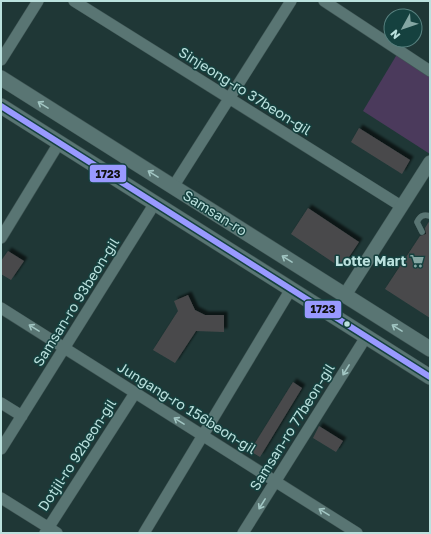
<svg xmlns="http://www.w3.org/2000/svg" width="431" height="534" viewBox="0 0 431 534" font-family="'Golos Text',sans-serif">
<style>
.green{fill:#4b3a5c}
.building{fill:#4a4a4c;filter:url(#shadow)}
.lines{fill:none;stroke-linecap:round;stroke-linejoin:round}
.service-casing{stroke:#3f5554;stroke-width:6}
.minor-casing{stroke:#3f5554;stroke-width:12}
.tertiary-casing{stroke:#3f5554;stroke-width:14}
.secondary-casing{stroke:#3f5554;stroke-width:16}
.service{stroke:#597573;stroke-width:5.5}
.minor{stroke:#597573;stroke-width:11}
.tertiary{stroke:#597573;stroke-width:13}
.secondary{stroke:#597573;stroke-width:15}
.bus-1-casing{stroke:#15413f;stroke-width:9}
.bus-1{stroke:#99f;stroke-width:6}
.oneway{stroke:#a2c6c3}
.bus-dot{fill:#bbe1de;stroke:#15413f;stroke-width:1.5}
.labels{text-anchor:middle;stroke-width:3;stroke-linejoin:round;paint-order:stroke}
.street-label{font-size:14px;fill:#bbe1de;stroke:#15413f}
.poi-label{font-size:14px;font-weight:bold;fill:#bbe1de;stroke:#15413f;text-anchor:end}
.line-badge{stroke:#15413f;stroke-width:1.5}
.pale-badge-label{font-size:11px;text-anchor:middle;font-weight:bold;fill:#111}
</style>
<defs>
<filter id="shadow"><feDropShadow dx="3.5" dy="-3.5" stdDeviation="1" flood-color="#0009"/></filter>
</defs>
<rect width="100%" height="100%" fill="#1f3736"/>
<path class="green" d="M399,51L430,71V154L363,111Z"/>
<path class="building" d="M359,128L410,160L402,174L351,142Z
M308,208L359,242L345,263L337,265L291,234Z
M430,220V318L385,289L420,236L426,234L425,228Z
M8,251L24,261L11,280L1,274V261Z
M188,295L195,310L205,315H224V332L196,331L175,363L153,350L178,311L174,301Z
M293,382L302,388L260,457L250,451Z
M319,426L343,441L336,452L313,438Z"/>
<g class="lines">
<defs>
<path id="service" d="M422,232L417,222C420,216 423,214 430,216"/>
<path id="minor" d="M74,1L401,206
M324,1L430,71
M1,60L38,1
M173,187L291,1
M1,238L59,143
M1,308L357,533
M1,403L22,416
M1,449L155,203
M1,498L57,533
M45,533L135,393
M144,533L291,289
M243,533L366,337"/>
<path id="tertiary" d="M345,295L430,162"/>
<path id="secondary" d="M1,78L430,349
M1,106L430,377"/>
</defs>
<use href="#service" class="service-casing"/>
<use href="#minor" class="minor-casing"/>
<use href="#tertiary" class="tertiary-casing"/>
<use href="#secondary" class="secondary-casing"/>
<use href="#service" class="service"/>
<use href="#minor" class="minor"/>
<use href="#tertiary" class="tertiary"/>
<use href="#secondary" class="secondary"/>
<defs>
<path id="bus-1" d="M1,106L430,377"/>
</defs>
<use href="#bus-1" class="bus-1-casing"/>
<use href="#bus-1" class="bus-1"/>
</g>
<defs><path id="oneway-shaft" d="M-6 0H5M1.5-3L5.5 0L1.5 3" fill="none" stroke-width="1.6" stroke-linecap="round" stroke-linejoin="round"/></defs>
<g class="oneway">
<use href="#oneway-shaft" transform="translate(43 105) rotate(-148)"/>
<use href="#oneway-shaft" transform="translate(153 174) rotate(-148)"/>
<use href="#oneway-shaft" transform="translate(287 259) rotate(-148)"/>
<use href="#oneway-shaft" transform="translate(34 328) rotate(-148)"/>
<use href="#oneway-shaft" transform="translate(397 328) rotate(-148)"/>
<use href="#oneway-shaft" transform="translate(346 370) rotate(122)"/>
<use href="#oneway-shaft" transform="translate(179 421) rotate(-148)"/>
<use href="#oneway-shaft" transform="translate(262 504) rotate(122)"/>
<use href="#oneway-shaft" transform="translate(324 512) rotate(-148)"/>
</g>
<defs>
<symbol id="supermarket-bare" viewBox="-9 -9 18 18"><path d="M-6-5.5h2.5l.6 2H6L4.5 2H-2.5L-4.4-4H-6ZM-1.5 3.2a1.3 1.3 0 1 0 .1 0ZM3 3.2a1.3 1.3 0 1 0 .1 0Z" fill="#84a6a3" stroke="#15413f" stroke-width="2.5" paint-order="stroke"/></symbol>
</defs>
<g fill-rule="evenodd">
<use href="#supermarket-bare" x="407" y="251" width="20" height="20"/>
</g>
<circle class="bus-dot" cx="347" cy="324" r="3.5"/>
<g class="labels">
<g class="street-label">
<text transform="translate(245 91) rotate(32)" y="5">Sinjeong-ro 37beon-gil</text>
<text transform="translate(215 213) rotate(32)" y="5">Samsan-ro</text>
<text transform="translate(76 302) rotate(-58)" y="5">Samsan-ro 93beon-gil</text>
<text transform="translate(187 408) rotate(32)" y="5">Jungang-ro 156beon-gil</text>
<text transform="translate(292 427) rotate(-58)" y="5">Samsan-ro 77beon-gil</text>
<text transform="translate(77 455) rotate(-57)" y="5">Dotjil-ro 92beon-gil</text>
</g>
<g class="poi-label">
<text x="406" y="266">Lotte Mart</text>
</g>
</g>
<g class="line-badge">
<rect x="89" y="164" width="38" height="19" rx="4" fill="#99f"/>
<rect x="304" y="300" width="38" height="19" rx="4" fill="#99f"/>
</g>
<g class="pale-badge-label">
<text x="108" y="178">1723</text>
<text x="323" y="313">1723</text>
</g>
<rect width="431" height="534" fill="none" stroke="#bbe1de" stroke-width="4"/>
<g transform="translate(403 28) rotate(230)"><circle r="19" fill="#15413f" stroke="#57817f"/>
<path d="M0-3L7 15L0 10L-7 15Z" fill="#84a6a3"/>
<text y="-6" font-size="11" font-weight="bold" text-anchor="middle" fill="#bbe1de">N</text>
</g>
</svg>
